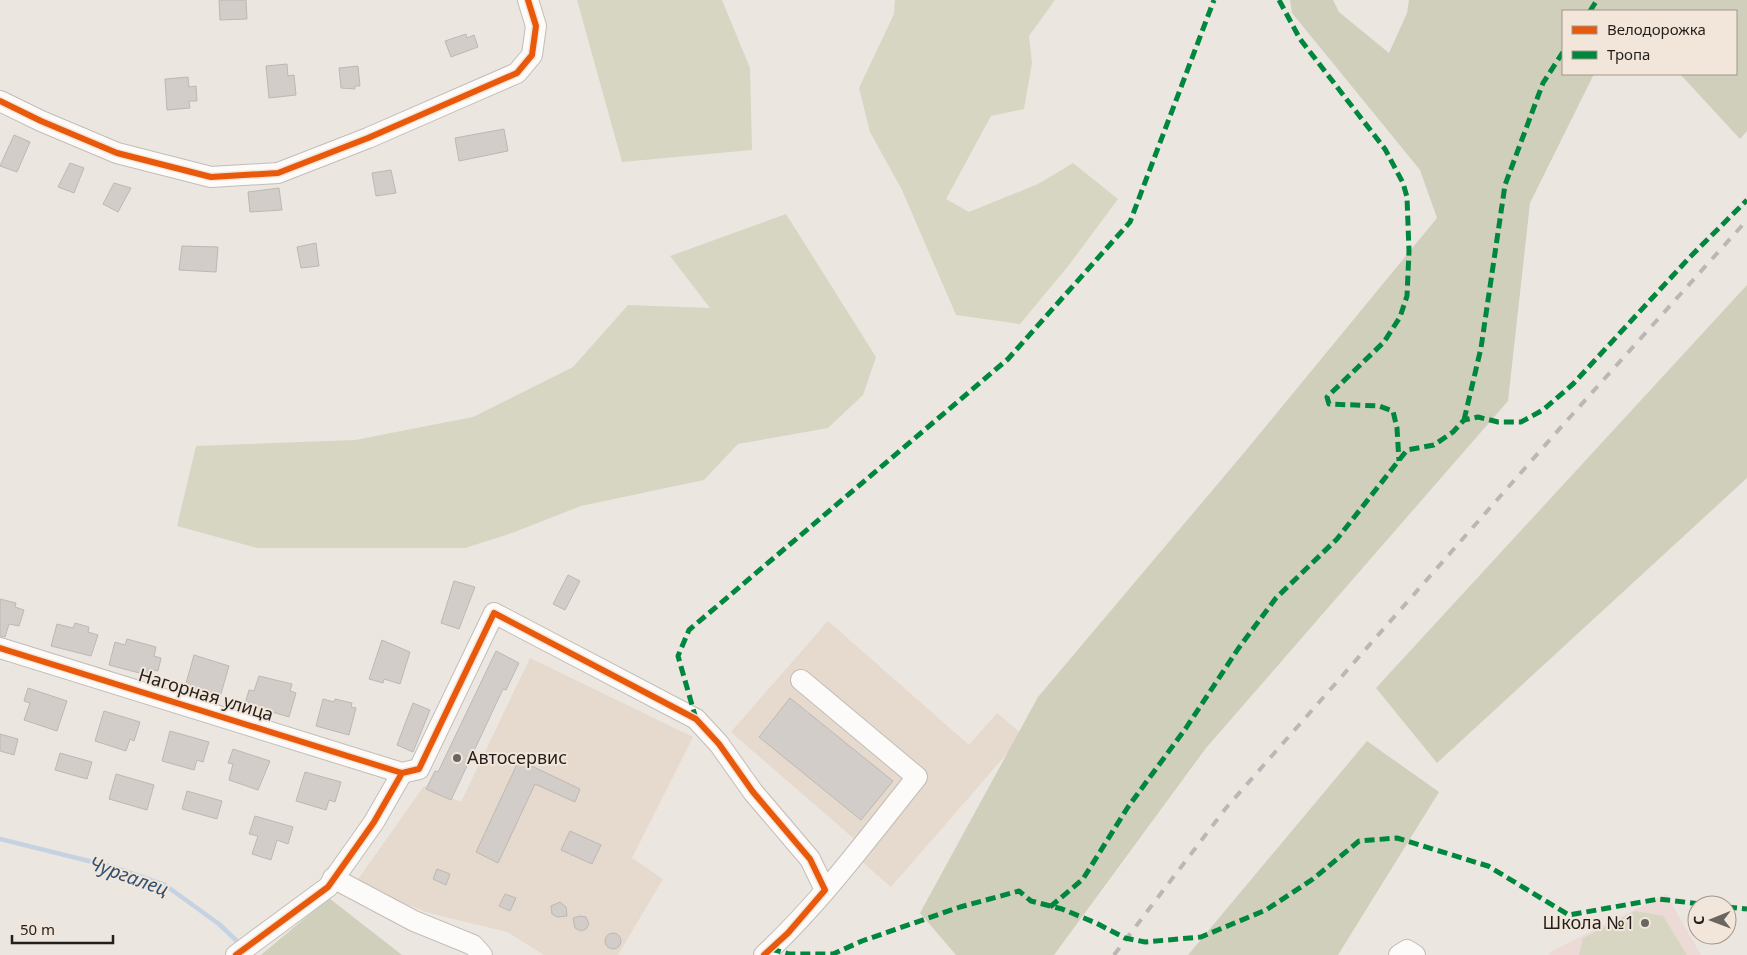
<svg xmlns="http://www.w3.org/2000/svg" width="1747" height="955" viewBox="0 0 1747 955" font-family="'Noto Sans',sans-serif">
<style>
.built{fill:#e6d9ce}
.education{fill:#ebdad5}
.green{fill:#d7d6c3}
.forest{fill:#d0cfbb}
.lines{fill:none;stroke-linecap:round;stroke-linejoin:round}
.stream{stroke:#c4d2e1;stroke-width:4.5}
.building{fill:#d2cdc8;stroke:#bdb8b3}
.minor-casing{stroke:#c2bdb8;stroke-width:22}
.minor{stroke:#fcfbfa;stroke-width:20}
.rail{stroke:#bab8b6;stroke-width:4;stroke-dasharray:9 9;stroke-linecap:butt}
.quiet{stroke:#00873e;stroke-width:5;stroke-dasharray:10 5;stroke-linecap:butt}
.cycleway-casing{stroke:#f2e6da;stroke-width:9}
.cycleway{stroke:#e8590c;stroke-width:6}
.poi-dot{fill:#696560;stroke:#f2e6da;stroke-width:2}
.labels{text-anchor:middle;stroke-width:4;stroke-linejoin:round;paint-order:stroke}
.street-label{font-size:18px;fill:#231f1b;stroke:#f2e6da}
.poi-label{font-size:18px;fill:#231f1b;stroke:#f2e6da;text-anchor:start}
.water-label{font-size:19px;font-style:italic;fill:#2e5175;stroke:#f2e6da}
</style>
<rect width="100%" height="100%" fill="#ece6e0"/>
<path class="built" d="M828,621L969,745L997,713L1023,735L891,887L859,859L867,850L731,732Z
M530,658L693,737L632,858L663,879L618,955H544L507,932L429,913L354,885L424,786L461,802Z"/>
<path class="education" d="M1666,894L1701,955H1550L1548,953Z"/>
<path class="green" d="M577,0H722L750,68L752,150L622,162Z
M895,0H1055L1029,36L1032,63L1024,109L991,116L946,199L969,212L1038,184L1073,163L1118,199L1069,265L1020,324L956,315L902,190L870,132L859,88L894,14Z
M786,214L876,357L863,395L828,428L738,444L704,480L581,506L512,533L465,548H257L177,526L196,446L355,440L473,417L573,367L628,305L710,308L670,256Z
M1636,911L1663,916L1687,955H1579L1583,938Z"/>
<path class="forest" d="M1290,0H1333L1339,12L1389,53L1407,13L1409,0H1747V131L1740,139L1680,74H1736V11H1563V74H1594L1530,203L1508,401L1206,748L1054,955H956L920,913L1038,697L1248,448L1437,218L1420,170L1292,13Z
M1747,285V478L1437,763L1376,688Z
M1367,741L1439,792L1338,955H1188Z
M329,898L402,955H261Z"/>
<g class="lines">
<path class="stream" d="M0,839L113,867L165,885L219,924L240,944"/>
</g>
<path class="building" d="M219,0H246L247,19L220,20Z
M466,34L467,38L474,35L478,47L451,57L445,41Z
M287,64L288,76L294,75L296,95L269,98L266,66Z
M358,66L360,86H355V89L341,88L339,68Z
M188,77L189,87L196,86L197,101H189L190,108L167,110L165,79Z
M504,129L508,151L459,161L455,138Z
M14,135L30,142L17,172L0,166Z
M70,163L84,168L74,193L58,187Z
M391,170L396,193L376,196L372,173Z
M114,183L131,188L118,212L103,204Z
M279,188L282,210L250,212L248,192Z
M316,243L319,266L301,268L297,247Z
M182,246L218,247L216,272L179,270Z
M568,575L580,581L565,610L553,604Z
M454,581L475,587L459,629L441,623Z
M0,599L16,603L15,607L24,610L19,626L9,624L5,637L0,636Z
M75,623L89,627L88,632L98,635L91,656L51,646L57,624L73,628Z
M127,639L156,647L154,656L161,658L158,671L149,669L147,675L109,665L115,642L125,645Z
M382,640L410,652L400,684L384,679L383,683L369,679Z
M496,651L519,663L506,690L503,689L451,800L426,789L435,771L438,772Z
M194,655L229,666L220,697L185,687Z
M259,676L292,684L290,691L296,693L289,717L245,704L249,690L254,691Z
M28,688L67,701L57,731L24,720L30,703L24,701Z
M790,698L893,781L861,820L759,737Z
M323,699L334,702L335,699L352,703L351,707L356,708L349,735L316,726Z
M413,703L430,710L413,752L397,745Z
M104,711L140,722L134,741L130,739L126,751L95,741Z
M170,731L209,742L203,762L197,760L194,770L162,761Z
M0,734L18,739L14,755L0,751Z
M233,749L270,761L258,790L229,780L233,764L228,763Z
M60,753L92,762L87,779L55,770Z
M519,760L580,789L575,802L535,784L498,863L476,852Z
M305,772L341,782L335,802L329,800L326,810L296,801Z
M116,774L154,785L147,810L109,799Z
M187,791L222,801L217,819L182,809Z
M255,816L293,827L288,844L277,840L271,860L252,854L258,836L249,834Z
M570,831L601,845L592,864L561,850Z
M437,869L450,874L446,885L433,879Z
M505,894L516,898L510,911L499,906Z
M560,902L566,907L567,916L557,917L552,914L551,906Z
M580,916L586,917L589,924L586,929L581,931L575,928L573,918Z
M605 941a8 8 0 1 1 16 0a8 8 0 1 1-16 0Z"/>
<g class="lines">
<defs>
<path id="minor" d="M0,101L41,121L117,153L211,177L278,173L368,138L517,73L532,55L536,26L528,0
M0,648L402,773
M333,878L414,921L473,945L482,955
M236,955L328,887L374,822L402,773L419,769L494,613L696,719L719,744L753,792L810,859L825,890
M764,955C821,902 868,838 917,777L801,680
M1399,955L1407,950L1415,955"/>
</defs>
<use href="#minor" class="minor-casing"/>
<use href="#minor" class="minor"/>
<path class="rail" d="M1114,955L1226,808L1562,426L1747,220"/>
<path class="quiet" d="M1279,0L1300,39L1385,149L1403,183L1407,197L1409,251L1407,296L1400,317L1384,342L1327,397L1329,404L1379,406L1393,411L1397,428L1399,461
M1590,11L1597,0
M1464,420L1481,348L1505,185L1543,83L1563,52
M696,719L678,656L689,630L1008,359L1130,222L1214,0
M1050,907L1083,879L1128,807L1186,728L1238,649L1276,598L1337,539L1407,450L1434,445L1453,432L1464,420L1478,417L1498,422H1521L1543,410L1573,384L1689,258L1747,200
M1727,907L1747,909
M771,949L789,954H833L862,941L960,907L1019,891L1031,901L1062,909L1096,923L1125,938L1145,942L1201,937L1266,910L1313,879L1359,841L1397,838L1488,866L1569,915L1659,899L1709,905"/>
<defs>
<path id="cycleway" d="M0,101L41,121L117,153L211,177L278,173L368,138L517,73L532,55L536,26L528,0
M0,648L402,773
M236,955L328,887L374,822L402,773L419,769L494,613L696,719L719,744L753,792L810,859L825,890L788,933L764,955"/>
</defs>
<use href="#cycleway" class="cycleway-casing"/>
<use href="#cycleway" class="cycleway"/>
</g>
<g class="poi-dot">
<circle cx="457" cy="758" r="5"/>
<circle cx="1645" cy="923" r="5"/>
</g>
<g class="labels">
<g class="street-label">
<text transform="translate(206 695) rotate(17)" y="6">Нагорная улица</text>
</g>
<g class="poi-label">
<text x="467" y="764">Автосервис</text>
<text x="1635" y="929" text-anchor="end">Школа №1</text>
</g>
<g class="water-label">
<text transform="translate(129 876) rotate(20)" y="7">Чургалец</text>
</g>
</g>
<rect x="1562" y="10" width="175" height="65" fill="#f2e6da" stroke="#9f968e"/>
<rect x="1572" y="26" width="25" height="8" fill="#e8590c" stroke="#9f968e"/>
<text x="1607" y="35" font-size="15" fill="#231f1b">Велодорожка</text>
<rect x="1572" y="51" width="25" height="8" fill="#00873e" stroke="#9f968e"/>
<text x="1607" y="60" font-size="15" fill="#231f1b">Тропа</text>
<g transform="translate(1712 920) rotate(269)"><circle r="24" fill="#f2e6da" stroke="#9f968e"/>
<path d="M0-4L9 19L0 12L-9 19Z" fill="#696560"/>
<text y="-8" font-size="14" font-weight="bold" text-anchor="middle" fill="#231f1b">С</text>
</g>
<path d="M12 935v8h101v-8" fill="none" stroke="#231f1b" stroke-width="2.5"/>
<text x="20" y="935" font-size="15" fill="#231f1b" stroke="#f2e6da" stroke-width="4" paint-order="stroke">50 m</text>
</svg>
